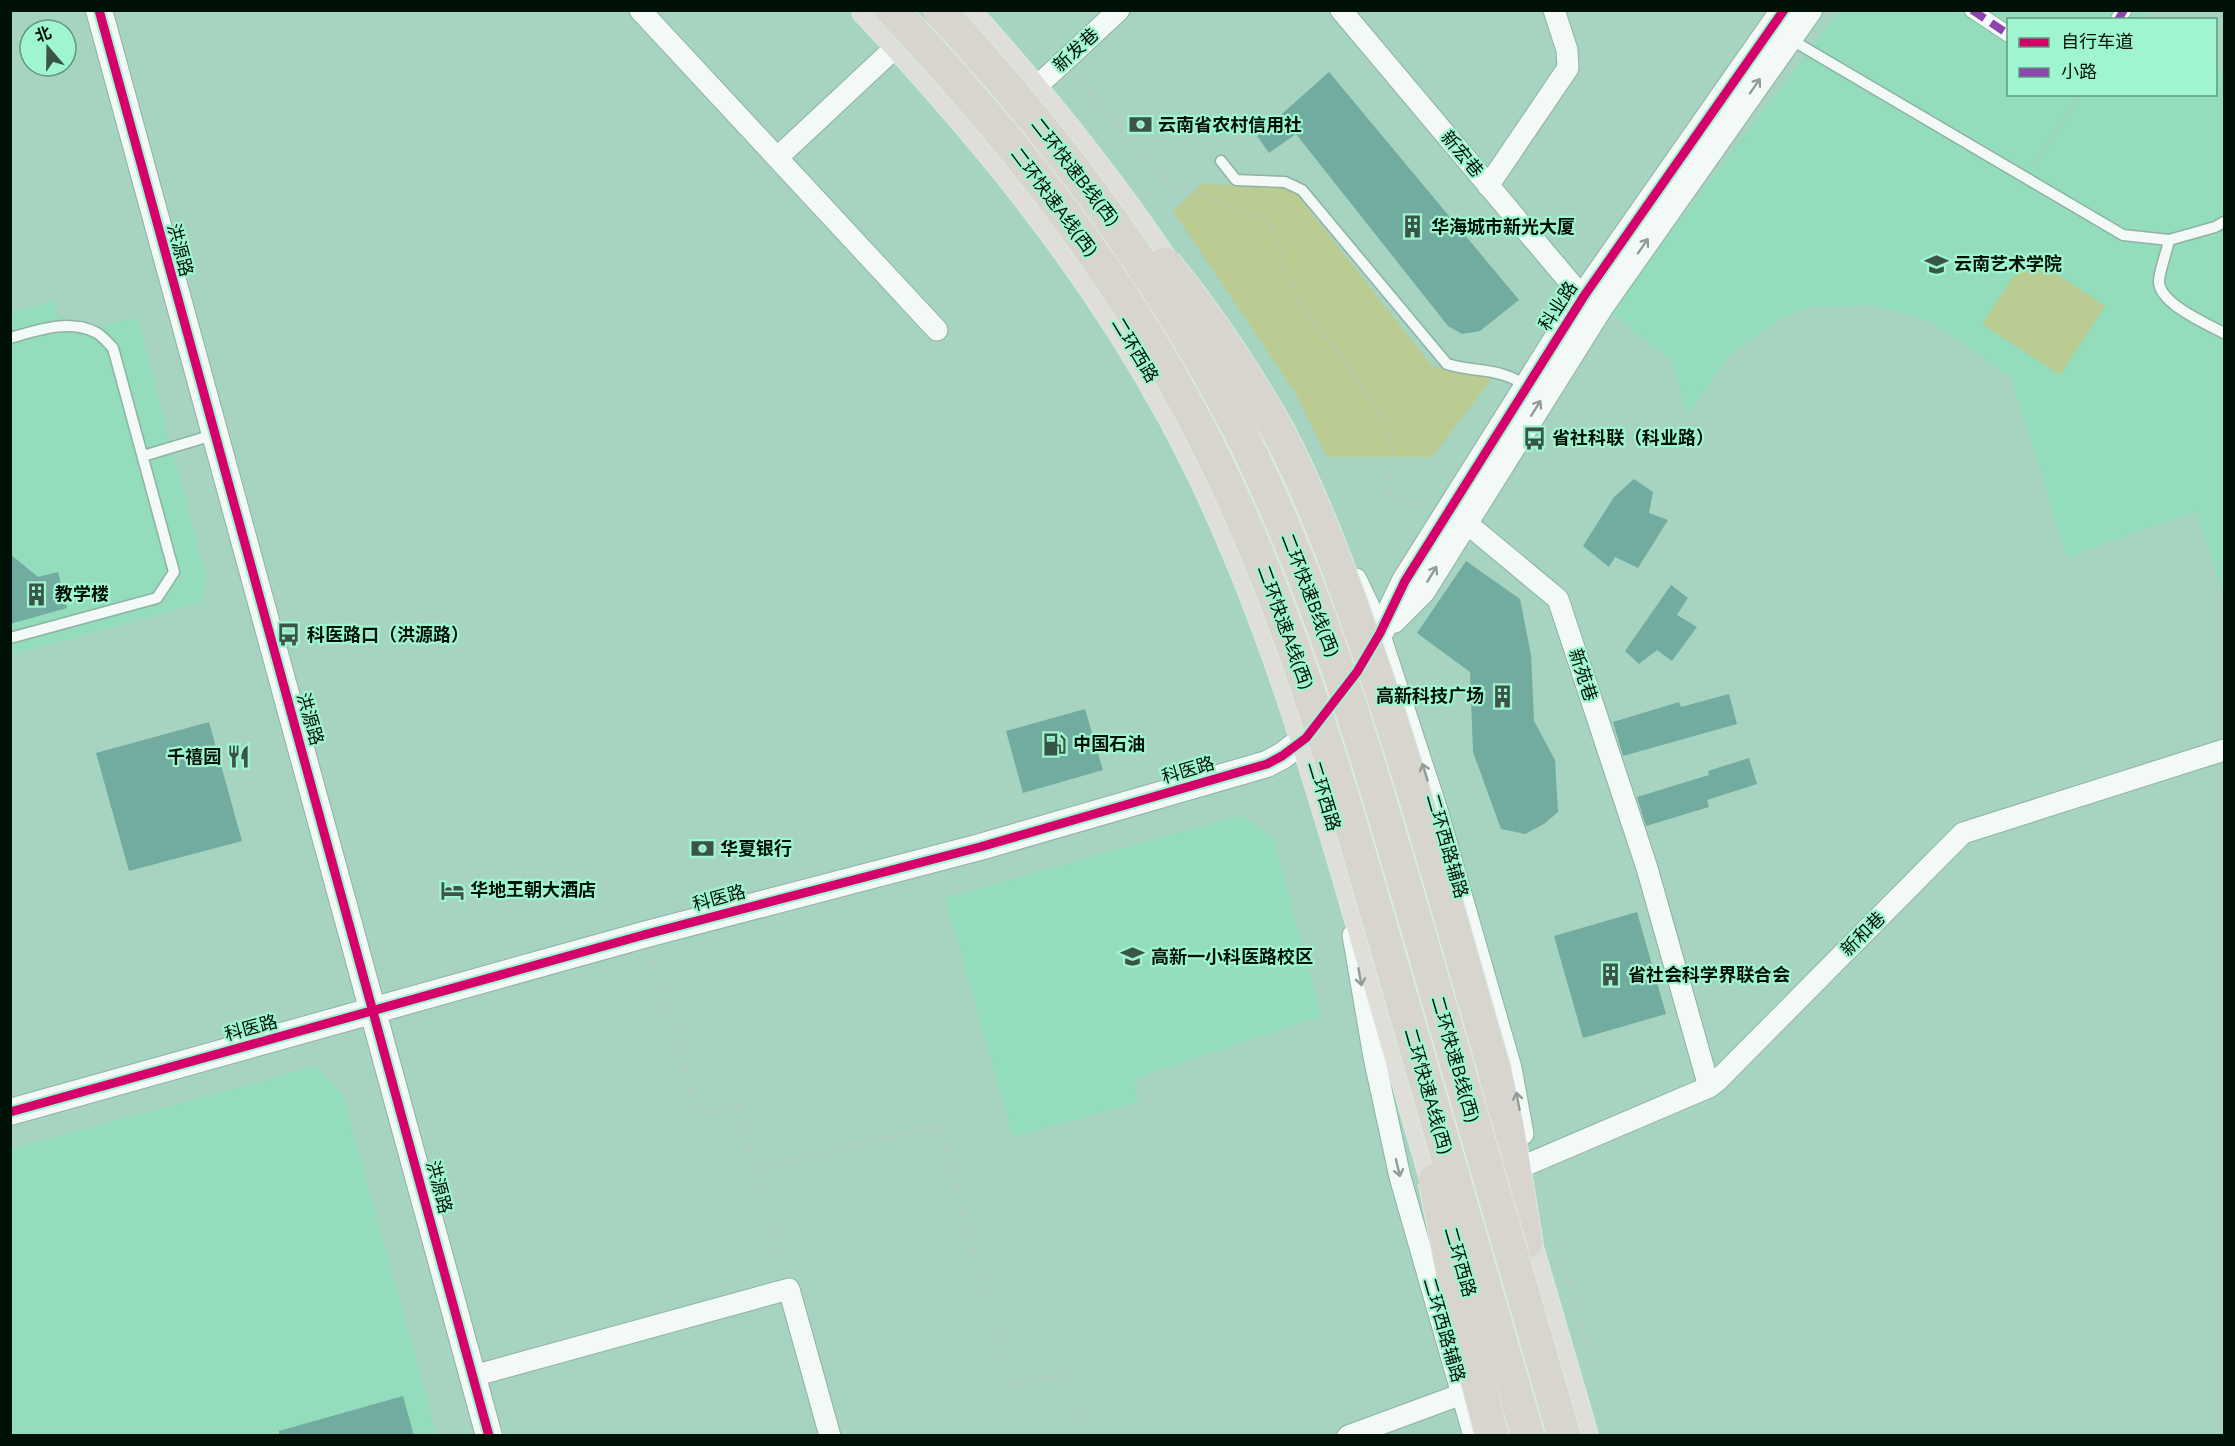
<svg xmlns="http://www.w3.org/2000/svg" width="2235" height="1446" viewBox="0 0 2235 1446" font-family="'Open Sans','Noto Sans SC',sans-serif">
<style>
.built{fill:#93dcbc}
.green{fill:#bbcc93}
.building{fill:#72ab9f}
.lines{fill:none;stroke-linecap:round;stroke-linejoin:round}
.service-casing{stroke:#8eb2a3;stroke-width:13}
.pedestrian-casing{stroke:#8eb2a3;stroke-width:17}
.minor-casing{stroke:#8eb2a3;stroke-width:23}
.tertiary-casing{stroke:#8eb2a3;stroke-width:28}
.primary-casing{stroke:#d7ece3;stroke-width:34}
.trunk-casing{stroke:#d7ece3;stroke-width:35}
.path{stroke:#bac6c1;stroke-width:4;stroke-dasharray:1.5 4.5;stroke-linecap:butt}
.service{stroke:#f2f9f6;stroke-width:10}
.pedestrian{stroke:#f2f9f6;stroke-width:15}
.minor{stroke:#f2f9f6;stroke-width:21}
.tertiary{stroke:#f2f9f6;stroke-width:26}
.primary{stroke:#dfded8;stroke-width:32}
.trunk{stroke:#d8d5ce;stroke-width:33}
.trunk-bridge-casing{stroke:#d7ece3;stroke-width:35;stroke-linecap:butt}
.trunk-bridge{stroke:#d8d5ce;stroke-width:33}
.quiet{stroke:#8e44ad;stroke-width:8;stroke-dasharray:15 8;stroke-linecap:butt}
.cycleway-casing{stroke:#9ff5cf;stroke-width:13}
.cycleway{stroke:#d6006c;stroke-width:9}
.oneway{stroke:#919c96}
.labels{text-anchor:middle;stroke-width:4.5;stroke-linejoin:round;paint-order:stroke}
.street-label{font-size:18px;fill:#001107;stroke:#9ff5cf}
.poi-label{font-size:18px;font-weight:bold;fill:#001107;stroke:#9ff5cf;text-anchor:start}
</style>
<rect width="100%" height="100%" fill="#a6d4c0"/>
<path class="built" d="M1892,10L1894,12L1895,10L2150,11L2144,19L2008,20V94H2216V68L2224,73V596L2197,511L2067,557L2011,377L1930,321L1871,305L1809,307L1780,319L1729,355L1687,416L1672,362L1611,312L1839,11Z
M53,301L58,317L98,327L137,317L207,580L200,603L11,655V313Z
M1241,815L1273,838L1321,1016L1142,1076L1134,1084L1138,1102L1013,1137L945,898Z
M317,1066L343,1096L437,1435L11,1436V1149Z"/>
<path class="green" d="M1202,184L1291,187L1432,366L1493,377L1432,457H1327L1296,394L1173,211Z
M2028,255L2105,306L2060,375L1982,324Z"/>
<path class="building" d="M1329,72L1519,300L1480,331L1462,334L1448,326L1296,134L1269,153L1257,136Z
M1634,479L1653,492L1649,513L1668,520L1638,568L1615,557L1609,567L1583,546L1614,497Z
M10,554L38,577L58,572L67,608L10,624Z
M1466,561L1520,599L1531,655L1534,721L1555,760L1558,812L1544,824L1525,834L1501,829L1473,752L1470,672L1417,633Z
M1671,585L1688,598L1677,615L1697,627L1672,661L1657,650L1639,664L1625,651Z
M1729,694L1737,724L1623,756L1613,722L1679,702L1681,707Z
M1085,709L1103,770L1023,793L1006,731Z
M209,722L242,841L129,871L96,753Z
M1749,758L1757,784L1707,800L1709,807L1646,826L1637,797L1709,775L1708,771Z
M1637,912L1666,1014L1583,1038L1554,936Z
M403,1396L414,1436H279V1431Z"/>
<g class="lines">
<defs>
<path id="service" d="M1790,39L2123,235L2169,240L2215,227L2224,222
M1221,161L1236,180L1285,182L1302,190L1447,364C1476,373 1500,367 1526,386
M2169,240C2167,252 2159,271 2159,282C2160,304 2207,324 2224,333
M10,338C38,330 68,319 95,332C102,335 108,343 113,348L174,572L157,598L10,638
M143,456L213,435"/>
<path id="pedestrian" d="M1972,10L2008,34
M2118,20L2124,10"/>
<path id="minor" d="M640,10L937,330
M1341,10L1573,286L1584,296
M1033,90L1119,10
M777,158L899,44
M1488,186L1568,68L1567,50L1554,10
M1464,521L1558,599L1647,868L1709,1087
M1356,579L1374,617L1436,807L1511,1068L1523,1134
M1353,935L1374,1057L1400,1177L1474,1436
M1526,1165L1709,1087L1717,1081L1963,833L2224,750
M473,1376L789,1289L830,1436
M1348,1436L1462,1394"/>
<path id="tertiary" d="M99,10C227,486 361,960 489,1436
M1393,620L1422,591L1600,307L1809,10
M10,1112L647,934L980,847L1267,764L1282,756L1306,738L1357,672L1380,633L1405,581L1584,296L1784,10"/>
<path id="primary" d="M868,10C986,136 1090,262 1173,414C1255,565 1306,730 1354,895C1384,998 1414,1102 1444,1206
M962,10C1041,97 1114,188 1178,286
M1240,394C1361,625 1423,887 1495,1137
M1518,1217L1582,1436
M1487,1355L1510,1436"/>
<path id="trunk" d="M1495,1072L1507,1126L1526,1242"/>
</defs>
<use href="#service" class="service-casing"/>
<use href="#pedestrian" class="pedestrian-casing"/>
<use href="#minor" class="minor-casing"/>
<use href="#tertiary" class="tertiary-casing"/>
<use href="#primary" class="primary-casing"/>
<use href="#trunk" class="trunk-casing"/>
<path class="path" d="M1077,75L1122,132L1177,193L1202,192L1231,209L1263,215L1277,241L1287,274L1300,301L1378,408L1393,450V462L1385,489L1401,505L1426,507
M2033,168L2076,100V94
M652,955L696,1112L739,1106L784,1271
M756,1169L941,1125L1011,1387L1065,1371L1084,1436
M1551,1223L1596,1372"/>
<use href="#service" class="service"/>
<use href="#pedestrian" class="pedestrian"/>
<use href="#minor" class="minor"/>
<use href="#tertiary" class="tertiary"/>
<use href="#primary" class="primary"/>
<use href="#trunk" class="trunk"/>
<defs>
<path id="trunk-bridge" d="M892,10C1007,132 1112,263 1190,411C1282,582 1335,769 1389,955C1435,1115 1482,1275 1528,1436
M939,10C1055,135 1156,269 1234,420C1318,582 1368,759 1419,933C1467,1101 1516,1268 1564,1436
M1165,264C1208,317 1246,374 1279,433C1314,500 1340,572 1365,643C1415,784 1453,929 1495,1072
M1435,1181L1465,1332L1491,1432"/>
</defs>
<use href="#trunk-bridge" class="trunk-bridge-casing"/>
<use href="#trunk-bridge" class="trunk-bridge"/>
<path class="quiet" d="M1972,10L2008,34
M2118,20L2124,10"/>
<defs>
<path id="cycleway" d="M99,10C227,486 361,960 489,1436
M10,1112L647,934L980,847L1267,764L1282,756L1306,738L1357,672L1380,633L1405,581L1584,296L1784,10"/>
</defs>
<use href="#cycleway" class="cycleway-casing"/>
<use href="#cycleway" class="cycleway"/>
</g>
<defs><path id="oneway-shaft" d="M-6 0H5M1.5-3L5.5 0L1.5 3" fill="none" stroke-width="1.6" stroke-linecap="round" stroke-linejoin="round" transform="scale(1.5)"/></defs>
<g class="oneway">
<use href="#oneway-shaft" transform="translate(1755 86) rotate(-55)"/>
<use href="#oneway-shaft" transform="translate(1643 246) rotate(-55)"/>
<use href="#oneway-shaft" transform="translate(1536 408) rotate(-58)"/>
<use href="#oneway-shaft" transform="translate(1432 574) rotate(-59)"/>
<use href="#oneway-shaft" transform="translate(1425 772) rotate(-107)"/>
<use href="#oneway-shaft" transform="translate(1360 977) rotate(80)"/>
<use href="#oneway-shaft" transform="translate(1518 1101) rotate(-100)"/>
<use href="#oneway-shaft" transform="translate(1398 1168) rotate(77)"/>
</g>
<defs>
<symbol id="bank-bare" viewBox="-9 -9 18 18"><path d="M-6-4H6V4H-6ZM0-2.3a2.3 2.3 0 1 0 0 4.6a2.3 2.3 0 1 0 0-4.6Z" fill="#3a5548" stroke="#9ff5cf" stroke-width="2.5" paint-order="stroke"/></symbol>
<symbol id="building-bare" viewBox="-9 -9 18 18"><path d="M-4-6H4V6H1V3H-1V6H-4ZM-2.5-4.3h1.7v1.8h-1.7ZM.8-4.3h1.7v1.8H.8ZM-2.5-1h1.7V.8h-1.7ZM.8-1h1.7V.8H.8Z" fill="#3a5548" stroke="#9ff5cf" stroke-width="2.5" paint-order="stroke"/></symbol>
<symbol id="university-bare" viewBox="-9 -9 18 18"><path d="M0-5L7-2L0 1L-7-2ZM-4 1L0 2.5L4 1V4Q0 6-4 4Z" fill="#3a5548" stroke="#9ff5cf" stroke-width="2.5" paint-order="stroke"/></symbol>
<symbol id="bus-bare" viewBox="-9 -9 18 18"><path d="M-5-6H5V4H4V6H2V4H-2V6H-4V4H-5ZM-3.5-4V0h7V-4ZM-3.5 1.2v1.5H-2V1.2ZM2 1.2v1.5H3.5V1.2Z" fill="#3a5548" stroke="#9ff5cf" stroke-width="2.5" paint-order="stroke"/></symbol>
<symbol id="fuel-bare" viewBox="-9 -9 18 18"><path d="M-5.5-6h7V0h2V4h1.3V-2.5L3-4.5l.8-.8L6-3V5H2.5V1h-1V6h-7ZM-4.2-4.7v3.2H.2V-4.7Z" fill="#3a5548" stroke="#9ff5cf" stroke-width="2.5" paint-order="stroke"/></symbol>
<symbol id="restaurant-bare" viewBox="-9 -9 18 18"><path d="M-5-6h1v4h1v-4h1v4h1v-4h1v5L-1.5 .5V6h-2V.5L-5-1ZM5-6V6H3V1.5H1.5Q1.5-4 5-6Z" fill="#3a5548" stroke="#9ff5cf" stroke-width="2.5" paint-order="stroke"/></symbol>
<symbol id="hotel-bare" viewBox="-9 -9 18 18"><path d="M-6-4.5h1.5V1H6V5H4.5V3h-9V5H-6ZM-4 0a1.8 1.8 0 1 1 3.6 0ZM.5 0V-2.5h3Q6-2.5 6 0Z" fill="#3a5548" stroke="#9ff5cf" stroke-width="2.5" paint-order="stroke"/></symbol>
<symbol id="school-bare" viewBox="-9 -9 18 18"><path d="M0-5L7-2L0 1L-7-2ZM-4 1L0 2.5L4 1V4Q0 6-4 4Z" fill="#3a5548" stroke="#9ff5cf" stroke-width="2.5" paint-order="stroke"/></symbol>
</defs>
<g fill-rule="evenodd">
<use href="#bank-bare" x="1124" y="108" width="33" height="33"/>
<use href="#building-bare" x="1396" y="210" width="33" height="33"/>
<use href="#university-bare" x="1920" y="248" width="33" height="33"/>
<use href="#bus-bare" x="1518" y="422" width="33" height="33"/>
<use href="#building-bare" x="20" y="578" width="33" height="33"/>
<use href="#bus-bare" x="272" y="618" width="33" height="33"/>
<use href="#building-bare" x="1486" y="680" width="33" height="33"/>
<use href="#fuel-bare" x="1038" y="728" width="33" height="33"/>
<use href="#restaurant-bare" x="222" y="740" width="33" height="33"/>
<use href="#bank-bare" x="686" y="832" width="33" height="33"/>
<use href="#hotel-bare" x="436" y="874" width="33" height="33"/>
<use href="#school-bare" x="1116" y="940" width="33" height="33"/>
<use href="#building-bare" x="1594" y="958" width="33" height="33"/>
</g>
<g class="labels">
<g class="street-label">
<text transform="translate(1076 50) rotate(-43)" y="6">新发巷</text>
<text transform="translate(1462 154) rotate(50)" y="6">新宏巷</text>
<text transform="translate(1075 172) rotate(52)" y="6">二环快速B线(西)</text>
<text transform="translate(1054 202) rotate(53)" y="6">二环快速A线(西)</text>
<text transform="translate(180 250) rotate(75)" y="6">洪源路</text>
<text transform="translate(1558 306) rotate(-57)" y="6">科业路</text>
<text transform="translate(1135 350) rotate(59)" y="6">二环西路</text>
<text transform="translate(1310 595) rotate(69)" y="6">二环快速B线(西)</text>
<text transform="translate(1285 627) rotate(70)" y="6">二环快速A线(西)</text>
<text transform="translate(1583 675) rotate(72)" y="6">新苑巷</text>
<text transform="translate(310 719) rotate(74)" y="6">洪源路</text>
<text transform="translate(1188 770) rotate(-16)" y="6">科医路</text>
<text transform="translate(1324 796) rotate(73)" y="6">二环西路</text>
<text transform="translate(1447 846) rotate(74)" y="6">二环西路辅路</text>
<text transform="translate(719 898) rotate(-15)" y="6">科医路</text>
<text transform="translate(1863 934) rotate(-45)" y="6">新和巷</text>
<text transform="translate(251 1028) rotate(-15)" y="6">科医路</text>
<text transform="translate(1455 1059) rotate(74)" y="6">二环快速B线(西)</text>
<text transform="translate(1428 1091) rotate(74)" y="6">二环快速A线(西)</text>
<text transform="translate(439 1187) rotate(75)" y="6">洪源路</text>
<text transform="translate(1460 1262) rotate(74)" y="6">二环西路</text>
<text transform="translate(1444 1330) rotate(74)" y="6">二环西路辅路</text>
</g>
<g class="poi-label">
<text x="1158" y="131">云南省农村信用社</text>
<text x="1431" y="233">华海城市新光大厦</text>
<text x="1954" y="270">云南艺术学院</text>
<text x="1552" y="444">省社科联（科业路）</text>
<text x="55" y="600">教学楼</text>
<text x="307" y="641">科医路口（洪源路）</text>
<text x="1484" y="702" text-anchor="end">高新科技广场</text>
<text x="1073" y="750">中国石油</text>
<text x="221" y="763" text-anchor="end">千禧园</text>
<text x="720" y="855">华夏银行</text>
<text x="470" y="896">华地王朝大酒店</text>
<text x="1151" y="963">高新一小科医路校区</text>
<text x="1628" y="981">省社会科学界联合会</text>
</g>
</g>
<rect width="2235" height="1446" fill="none" stroke="#001107" stroke-width="24"/>
<rect x="2007" y="18" width="210" height="78" fill="#9ff5cf" stroke="#5f9a7f" stroke-width="1.5"/>
<rect x="2019" y="38" width="30" height="9" fill="#d6006c" stroke="#5f9a7f" stroke-width="1.5"/>
<text x="2061" y="48" font-size="18" fill="#001107">自行车道</text>
<rect x="2019" y="68" width="30" height="9" fill="#8e44ad" stroke="#5f9a7f" stroke-width="1.5"/>
<text x="2061" y="78" font-size="18" fill="#001107">小路</text>
<g transform="translate(48 48) rotate(340)"><circle r="28" fill="#9ff5cf" stroke="#5f9a7f" stroke-width="1.5"/>
<path d="M0-4.5L10 22L0 15L-10 22Z" fill="#3a5548"/>
<text y="-9" font-size="16" font-weight="bold" text-anchor="middle" fill="#001107">北</text>
</g>
</svg>
